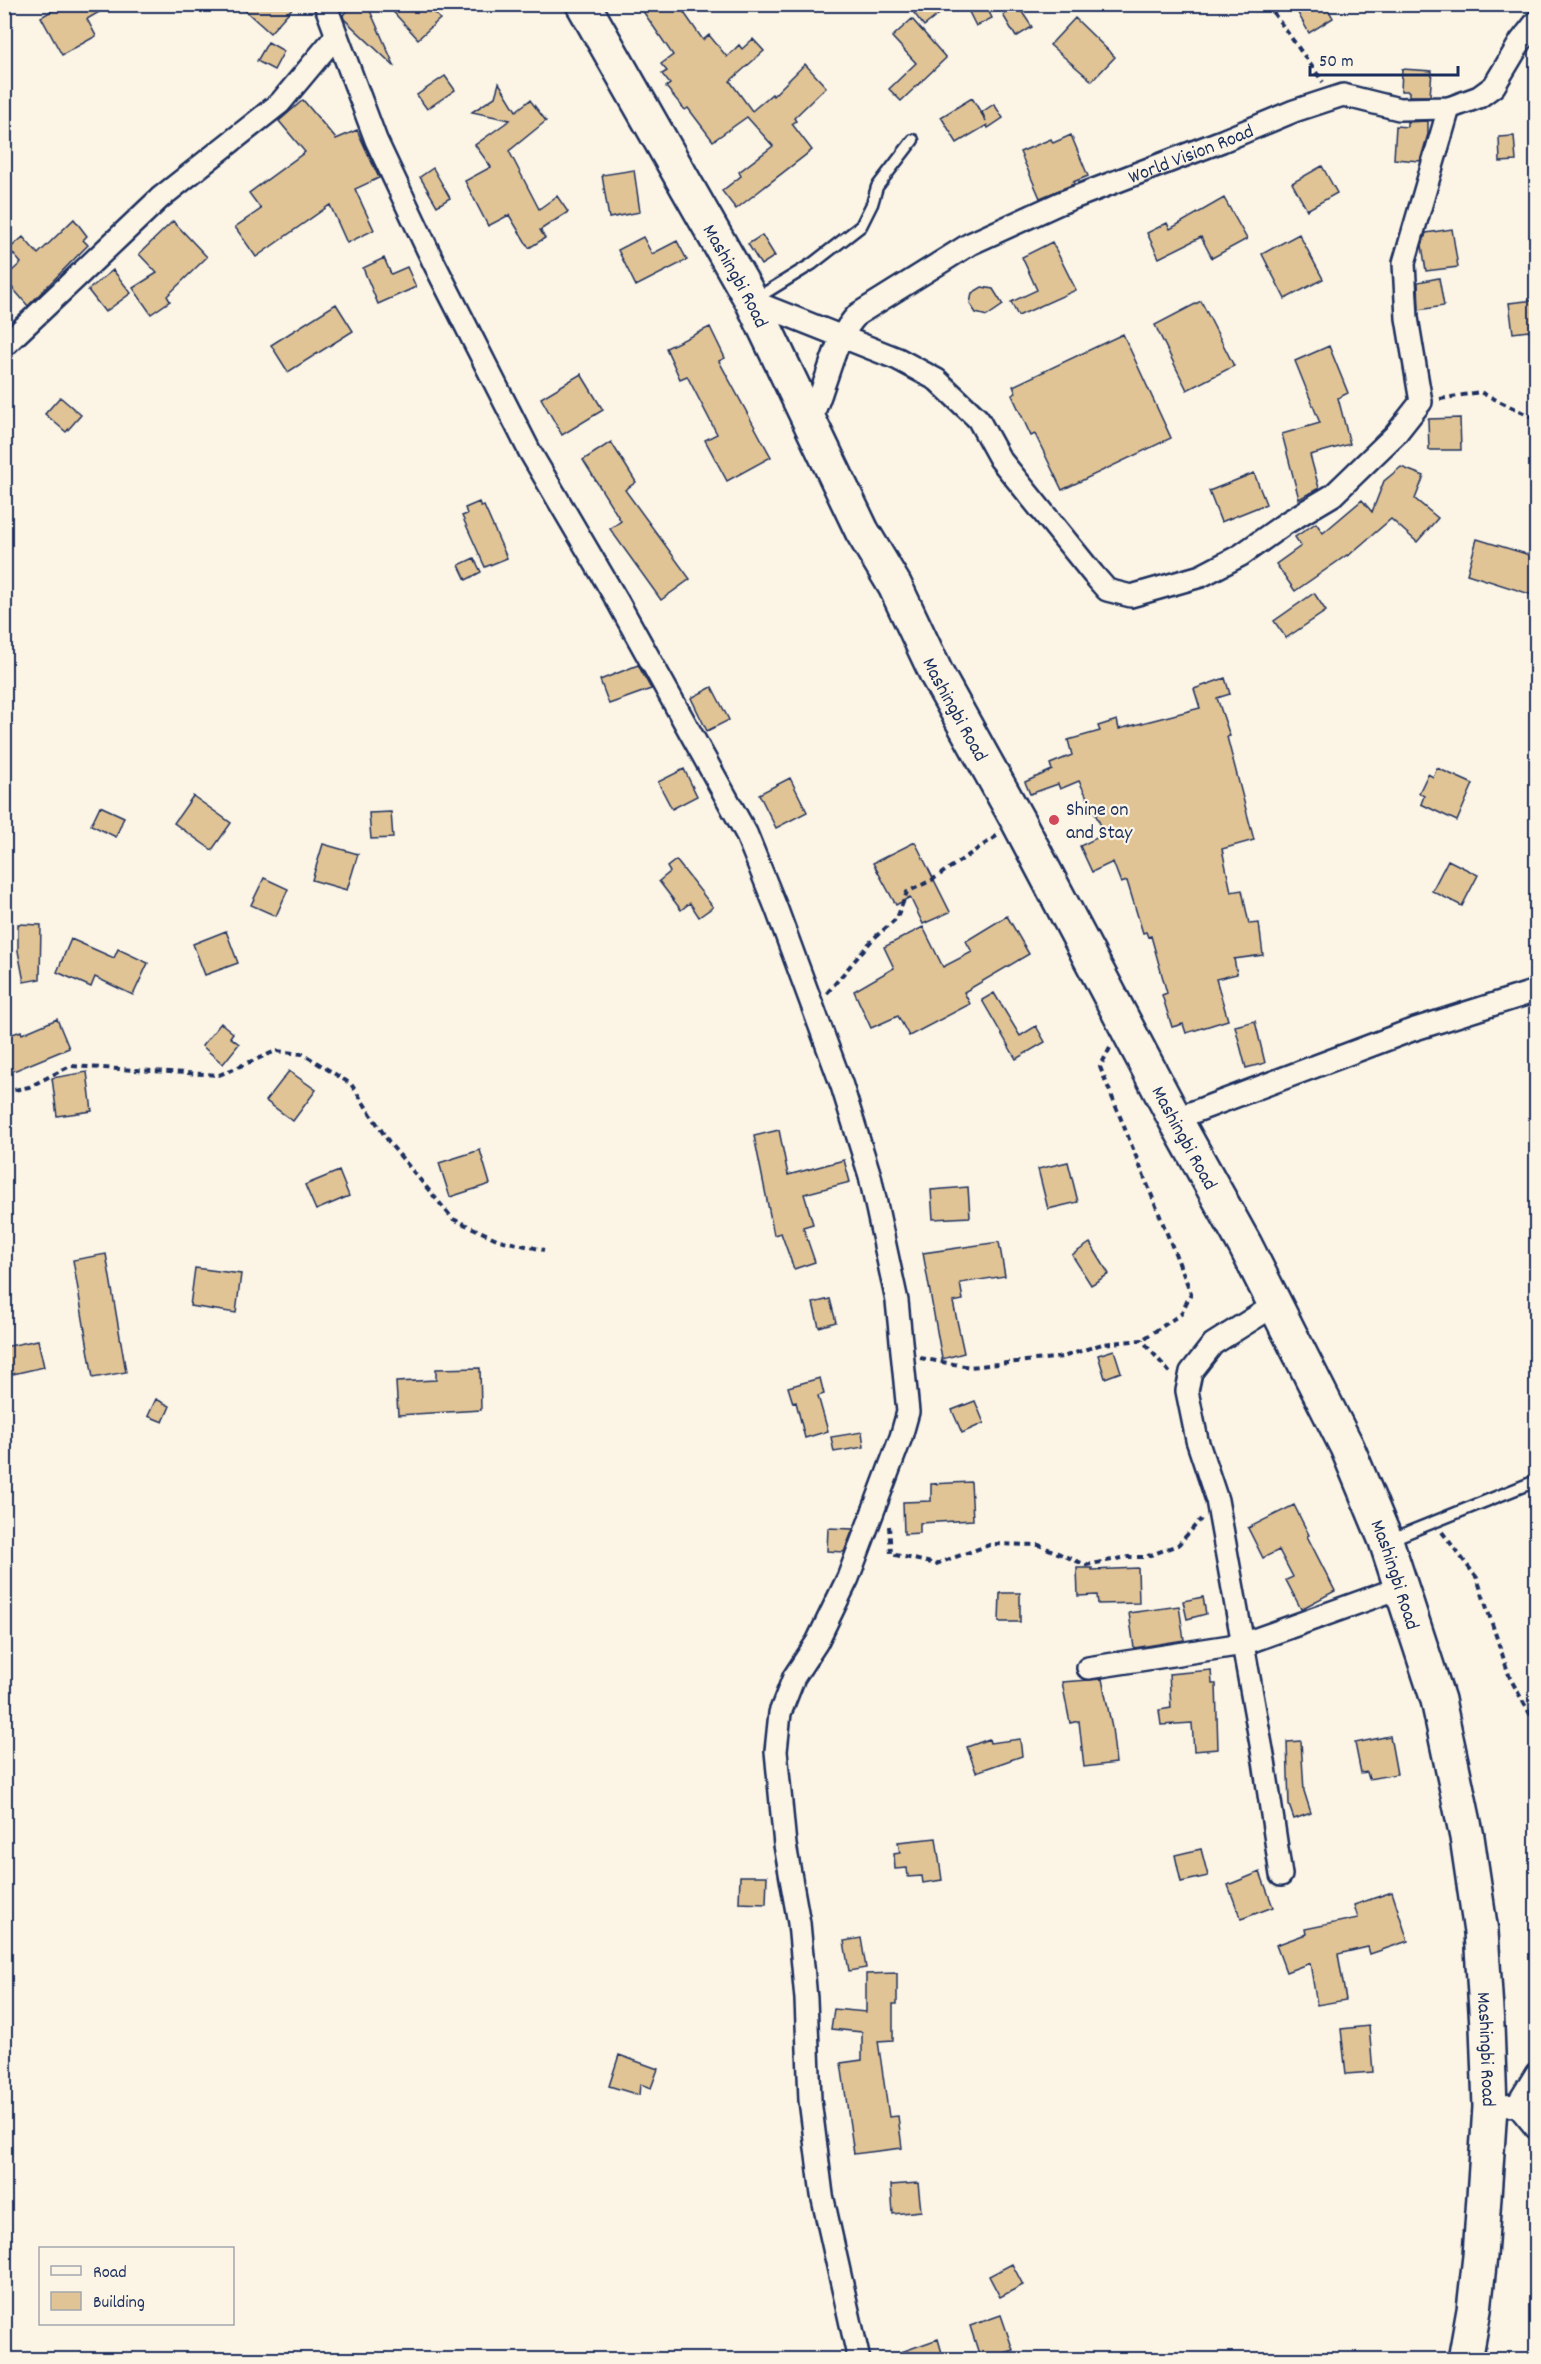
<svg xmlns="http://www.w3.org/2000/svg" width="1541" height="2364" viewBox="0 0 1541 2364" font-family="Dekko,sans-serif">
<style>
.building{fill:#e1c495;stroke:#1b2f5e;stroke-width:1.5}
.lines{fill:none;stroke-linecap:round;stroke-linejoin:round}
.service-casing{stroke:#1b2f5e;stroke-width:15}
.minor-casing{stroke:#1b2f5e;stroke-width:26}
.primary-casing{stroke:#1b2f5e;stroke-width:38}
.path{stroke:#1b2f5e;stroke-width:4;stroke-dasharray:6 4.5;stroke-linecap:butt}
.service{stroke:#fcf5e5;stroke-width:10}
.minor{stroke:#fcf5e5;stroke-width:21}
.primary{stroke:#fcf5e5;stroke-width:33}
.poi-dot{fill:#d1495b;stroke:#fcf5e5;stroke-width:2}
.labels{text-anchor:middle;stroke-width:4.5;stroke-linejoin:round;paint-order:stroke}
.street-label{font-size:20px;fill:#1b2f5e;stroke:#fcf5e5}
.poi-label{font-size:20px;fill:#1b2f5e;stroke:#fcf5e5;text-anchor:start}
</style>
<rect width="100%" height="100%" fill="#fcf5e5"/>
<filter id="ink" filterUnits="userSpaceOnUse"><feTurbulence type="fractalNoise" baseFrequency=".0167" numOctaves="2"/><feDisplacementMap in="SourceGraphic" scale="12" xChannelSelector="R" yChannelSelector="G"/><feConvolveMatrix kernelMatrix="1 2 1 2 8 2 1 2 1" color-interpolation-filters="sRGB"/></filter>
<g filter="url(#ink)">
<path class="building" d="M64,4H113L87,19L96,36L62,55L41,17Z
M238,4H296L270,33Z
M353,4H367L395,67L344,19L343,15Z
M386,4H418L425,11L429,7L440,19L418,39Z
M638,4H678L703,40L709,35L727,57L739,45L742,49L753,39L764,51L730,81L752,111L772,94L773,96L805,64L826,87L794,118L796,121L792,124L812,150L736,209L722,191L741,176L739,172L773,146L747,117L713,141L688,108L685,110L666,87L670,84L662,74L667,71L661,64L673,55Z
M907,4H952L924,26Z
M965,4H985L992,18L976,26Z
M1293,4H1325L1333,18L1309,33Z
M1018,6L1032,27L1016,37L1003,15Z
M1075,18L1115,57L1092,81L1050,45Z
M912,19L946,58L901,101L889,89L916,63L892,37Z
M268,42L284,51L274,70L257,61Z
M1402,69L1432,71L1430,96H1409V91H1401Z
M445,76L455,90L427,109L417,95Z
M499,83L516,111L530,100L546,121L509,151L539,209L557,196L568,212L540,230L545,238L529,248L509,215L488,226L465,181L491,167L475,145L510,120L472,112L495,97Z
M972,98L986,121L982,112L994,104L1003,118L988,128L987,125L957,143L941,117Z
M303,100L336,139L357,130L379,178L355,189L374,230L347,243L330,205L256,257L235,227L261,209L249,193L305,152L279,121Z
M1428,121V134L1420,161L1394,159L1396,126L1407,127V122Z
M1071,135L1088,176L1073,182L1074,184L1040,198L1020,152L1051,139L1053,143Z
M1514,136L1516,161L1500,162L1499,137Z
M1322,166L1337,193L1307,210L1292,183Z
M433,168L450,198L437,206L420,177Z
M634,170L640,212L609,218L602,175Z
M1224,198L1247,239L1212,258L1201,237L1159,258L1147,233L1167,223L1170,229Z
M74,219L87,236L83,240L88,245L28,306L4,278L21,263L9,249L23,237L38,254Z
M173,221L207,257L167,296L170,301L151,314L133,288L157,273L139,254Z
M1452,229L1458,267L1426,271L1422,245L1426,233Z
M1299,234L1323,279L1285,299L1262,254Z
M762,235L775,256L761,265L748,244Z
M643,237L652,254L677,241L687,260L636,286L618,250Z
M1052,242L1076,290L1018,316L1011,302L1037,290L1022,257Z
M384,258L391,274L407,267L416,287L378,304L363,268Z
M113,270L131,293L105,312L88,290Z
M1439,278L1444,306L1419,310L1418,282Z
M982,287L993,289L1003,305L987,316L976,313L970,304L972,293Z
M1536,300V330L1513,333L1509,303Z
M1201,301L1234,366L1187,390L1155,325Z
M336,304L353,331L288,372L271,345Z
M710,327L725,358L719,361L771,457L727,481L705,440L717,434L687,376L680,379L666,348Z
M1123,334L1171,438L1062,490L1035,434L1031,436L1012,395L1016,393L1013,386Z
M1329,346L1348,393L1338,398L1350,444L1310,455L1319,488L1299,499L1282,434L1320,423L1295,361Z
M581,374L603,410L562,435L541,398Z
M60,397L81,415L66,432L45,414Z
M1460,418L1461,450H1429L1428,419Z
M611,442L636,482L625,490L690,579L661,600L610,529L621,521L583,460Z
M1401,467L1424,476L1415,499L1438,518L1417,542L1391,519L1348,556L1347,555L1295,591L1276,564L1301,546L1295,537L1316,523L1323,533L1362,500L1372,512L1384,481Z
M1254,473L1266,504L1221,522L1209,491Z
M479,502L481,507L484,506L507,558L485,567L462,516L467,514L465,508Z
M1477,539L1536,557V596L1467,574Z
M474,558L481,572L466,580L459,565Z
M1314,593L1326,611L1286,638L1274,621Z
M638,665L651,689L609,704L600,680Z
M1225,678L1230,694L1217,698L1230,736L1227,737L1254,840L1222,849L1231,892L1242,890L1249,924L1259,923L1263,955L1234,959L1237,974L1216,979L1228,1020L1186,1033L1183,1024L1172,1027L1162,995L1167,993L1151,936L1148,937L1146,932L1143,933L1127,881L1121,883L1113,862L1092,872L1080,846L1105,834L1079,781L1060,789L1058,784L1030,794L1025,782L1052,770L1050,764L1072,755L1068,740L1100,731L1098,726L1117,720L1119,729L1200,708L1194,689Z
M712,687L729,720L707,731L691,698Z
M1437,768L1473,784L1457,821L1421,804L1424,796L1419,793L1428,774L1433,777Z
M684,769L697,796L672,809L658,782Z
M790,778L807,812L776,828L759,794Z
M193,796L231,823L212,850L174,823Z
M100,806L124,817L116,837L91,825Z
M391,812L393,838L371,839L369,813Z
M915,842L950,912L923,924L910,897L896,905L873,863Z
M323,844L358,854L347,890L312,880Z
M676,860L713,907L699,917L690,903L681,910L659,881L670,872L667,867Z
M1448,860L1478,875L1462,906L1432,891Z
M264,878L288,889L276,916L251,905Z
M1007,916L1029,954L964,992L970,1004L909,1036L898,1016L871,1028L854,991L894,968L884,947L923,927L943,967L972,952L966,941Z
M18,924L41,925L40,979L24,982L18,951Z
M226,931L238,963L205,975L193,944Z
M71,939L114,958L118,949L148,963L133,995L95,977L91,987L57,972Z
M994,993L1020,1036L1036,1026L1045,1042L1016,1059L982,1000Z
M57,1019L69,1048L4,1075V1037L21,1031L22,1034Z
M1255,1021L1265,1063L1246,1068L1235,1026Z
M221,1023L233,1033L230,1037L239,1044L223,1064L202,1046Z
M289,1071L316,1090L293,1121L266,1101Z
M87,1072L92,1111L57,1116L52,1078Z
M779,1130L788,1175L844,1160L850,1182L804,1194L813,1224L803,1227L815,1262L794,1269L781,1233L774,1235L754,1136Z
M480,1150L490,1184L450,1197L439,1163Z
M1068,1162L1078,1202L1048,1209L1038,1169Z
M339,1171L349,1196L316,1210L305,1185Z
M968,1187L970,1217L933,1219L931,1190Z
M999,1242L1005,1276L960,1283L963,1300L953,1302L964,1353L942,1359L923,1253Z
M1090,1243L1109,1274L1091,1285L1072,1255Z
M106,1254L126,1372L93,1378L73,1260Z
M195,1268L241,1274L236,1313L190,1306Z
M830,1299L836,1322L819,1327L813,1303Z
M38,1340L44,1367L4,1376V1347Z
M1114,1350L1121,1372L1105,1378L1098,1355Z
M480,1368L481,1410L398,1415L396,1382L436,1380V1369Z
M820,1378L824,1394L818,1396L828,1431L805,1438L796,1402L793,1403L788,1387Z
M156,1399L170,1406L163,1422L148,1416Z
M975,1401L984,1423L962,1433L952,1410Z
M862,1432L864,1447L834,1452L831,1437Z
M971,1482L973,1520L920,1523V1533L904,1534L903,1502L931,1501V1484Z
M1294,1505L1309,1535L1307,1536L1335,1591L1301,1609L1286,1580L1293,1577L1279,1550L1263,1558L1248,1528Z
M828,1528L853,1529L844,1552L827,1551Z
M1077,1568H1092V1570L1138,1568L1139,1603L1098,1604L1097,1595L1078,1596Z
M1000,1593H1020V1622H999Z
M1203,1597L1206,1614L1187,1619L1183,1601Z
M1179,1606L1184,1640L1134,1648L1129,1613Z
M1211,1670L1212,1684H1216L1218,1749L1194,1751L1192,1723L1161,1725L1159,1710L1171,1708L1169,1674Z
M1102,1679L1112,1728L1116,1763L1084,1767L1079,1721L1070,1723L1062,1682Z
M1390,1736L1397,1774L1369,1779L1367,1772L1361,1773L1355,1743Z
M989,1739L990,1743L1020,1739L1022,1756L976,1772L967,1747Z
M1301,1741L1304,1791L1311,1813L1294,1819L1289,1805L1287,1742Z
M936,1838L942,1880L923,1883L922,1876L908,1877L907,1868L895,1869L894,1854L900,1853L898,1842Z
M1201,1849L1208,1876L1181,1882L1175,1855Z
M1260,1872L1273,1907L1241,1919L1228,1885Z
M740,1876H767L766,1904L739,1903Z
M1392,1892L1408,1941L1370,1954L1368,1947L1338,1954L1346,2000L1317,2005L1310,1963L1286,1972L1276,1945L1306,1934L1305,1929L1358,1918L1354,1905Z
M861,1938L866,1968L849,1971L844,1941Z
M897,1973V2004H893V2040L878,2041L889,2117L898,2116L902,2148L854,2154L841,2063L862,2060V2032L831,2029L834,2009L866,2012V1974Z
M1369,2026L1373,2072L1346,2074L1341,2029Z
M619,2055L658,2069L651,2088L640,2084L639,2095L609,2086Z
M918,2183L921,2211L893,2214L891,2185Z
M1012,2264L1023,2285L1000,2297L989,2276Z
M1001,2315L1013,2350L981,2360L970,2326Z
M938,2339L944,2360H887V2357Z"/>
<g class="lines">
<defs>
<path id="service" d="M755,299L812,264L861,226L872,204L877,187L913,140
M1389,1540L1536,1481"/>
<g id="minor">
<path d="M325,4L376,140L433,261L530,452L618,602L746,833L777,910L842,1086L870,1176L897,1301L908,1412L901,1437L848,1578L817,1642L794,1677L780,1713L776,1751L785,1845L799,1923L806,1999L810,2100L822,2195L859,2360"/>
<path d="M752,301L898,359L937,380L978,419L1000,459L1093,574L1107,590L1131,596L1201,576L1241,555L1286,523L1333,495L1395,435L1421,402L1407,318L1404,263L1449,108"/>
<path d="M4,346L160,198L280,103L336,36"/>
<path id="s1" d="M809,424C814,412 819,400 823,387C833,360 837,336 858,314L970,244L1060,203L1222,141L1294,111L1343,95L1399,109L1449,108L1479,97L1494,86L1521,41L1536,22"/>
<path d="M1175,1119L1412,1030L1536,991"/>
<path d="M1275,1305L1213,1344L1191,1372L1187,1391L1197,1440L1217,1500L1264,1761L1281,1875"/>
<path d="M1088,1668L1243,1644L1402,1587"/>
<path d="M1517,2105L1536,2128"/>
<path d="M1490,2107L1517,2105L1536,2074"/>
</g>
<g id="primary">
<path id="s2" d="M583,4L752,301L862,531L895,586L937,675L1018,821L1175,1119L1245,1245L1347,1447L1386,1541L1438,1700L1467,1837L1481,1932L1487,2026L1490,2107L1480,2256L1474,2310L1465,2360"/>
</g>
</defs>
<use href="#service" class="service-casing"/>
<use href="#minor" class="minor-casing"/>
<use href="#primary" class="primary-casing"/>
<path class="path" d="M1267,4L1323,82
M1440,399L1480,392L1536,419
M827,993L873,939L897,918L907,892L932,880L998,835
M1110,1048L1100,1067L1191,1293L1181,1314L1142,1340
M4,1092L29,1087L70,1066L219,1075L276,1051L303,1054L351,1084L391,1145L453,1219L499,1240L544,1250
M920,1358L970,1367L1063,1357L1102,1344L1142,1340L1170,1373
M889,1526L891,1554L936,1564L992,1544L1039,1545L1086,1565L1127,1557H1145L1178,1545L1201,1519
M1442,1532L1477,1578L1510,1678L1536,1725"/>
<use href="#service" class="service"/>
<use href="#minor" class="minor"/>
<use href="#primary" class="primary"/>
</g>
</g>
<circle class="poi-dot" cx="1054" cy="820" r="6"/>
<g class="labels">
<g class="street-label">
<text dy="7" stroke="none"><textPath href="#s1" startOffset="492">World Vision Road</textPath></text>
<text dy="7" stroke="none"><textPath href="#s2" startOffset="312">Mashingbi Road</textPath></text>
<text dy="7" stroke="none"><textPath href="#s2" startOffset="798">Mashingbi Road</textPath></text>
<text dy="7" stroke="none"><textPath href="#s2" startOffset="1284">Mashingbi Road</textPath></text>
<text dy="7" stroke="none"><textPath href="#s2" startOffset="1770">Mashingbi Road</textPath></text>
<text dy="7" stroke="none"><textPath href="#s2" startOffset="2256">Mashingbi Road</textPath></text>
</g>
<g class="poi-label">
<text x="1066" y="815">Shine on<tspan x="1066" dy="23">and Stay</tspan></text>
</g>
</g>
<rect width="1541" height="2364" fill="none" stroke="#fcf5e5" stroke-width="24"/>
<rect x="12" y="12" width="1517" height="2340" fill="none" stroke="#1b2f5e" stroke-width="2" filter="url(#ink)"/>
<rect x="39" y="2247" width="195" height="78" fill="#fcf5e5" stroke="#a2a6af" stroke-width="1.5"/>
<rect x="51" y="2266" width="30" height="9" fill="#fcf5e5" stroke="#a2a6af" stroke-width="1.5"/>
<text x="93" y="2277" font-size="18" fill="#1b2f5e">Road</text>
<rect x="51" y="2292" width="30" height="18" fill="#e1c495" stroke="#a2a6af" stroke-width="1.5"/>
<text x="93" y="2307" font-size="18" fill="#1b2f5e">Building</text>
<path d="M1310 66v9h148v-9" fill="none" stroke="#1b2f5e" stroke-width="3"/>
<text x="1319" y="66" font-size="18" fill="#1b2f5e" stroke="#fcf5e5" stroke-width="4.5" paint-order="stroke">50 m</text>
</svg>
